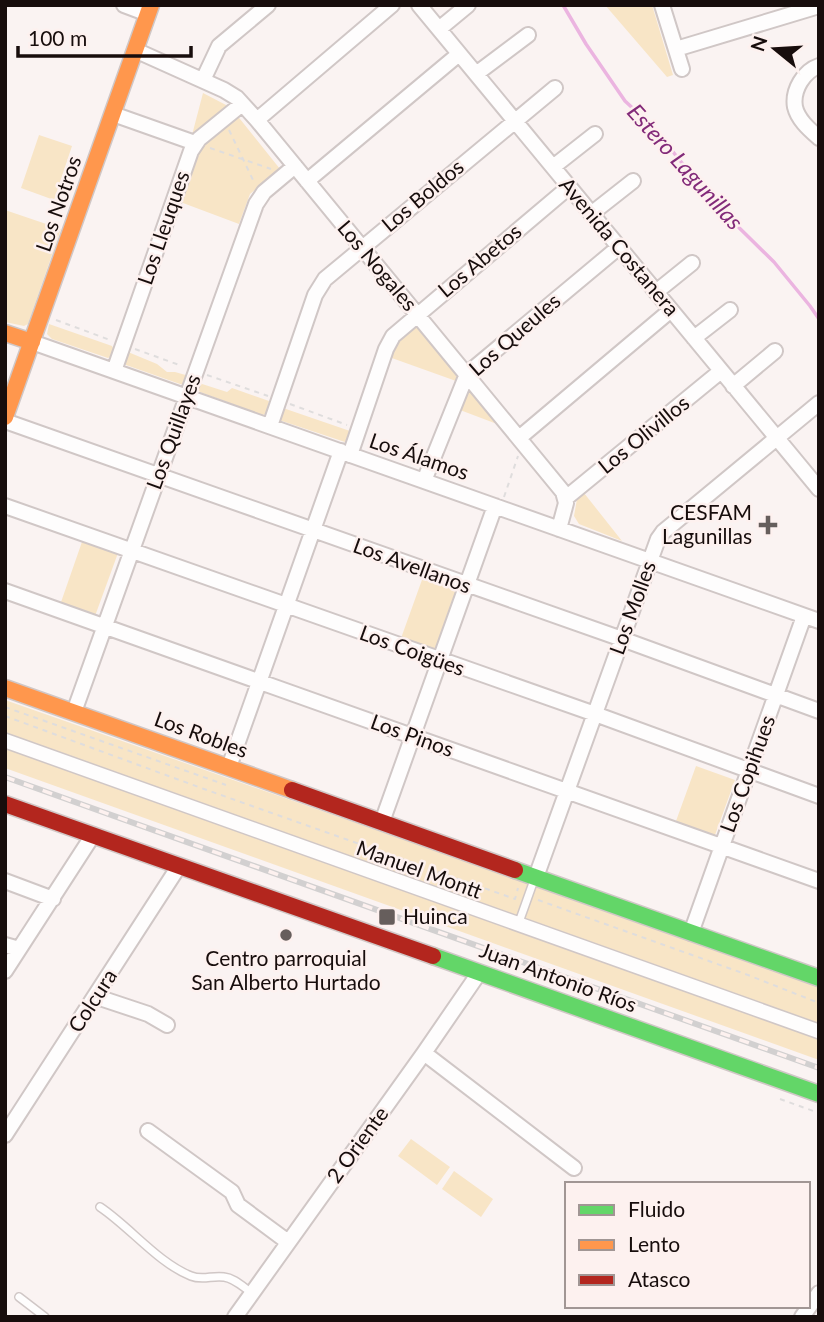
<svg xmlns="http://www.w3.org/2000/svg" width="824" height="1322" viewBox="0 0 824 1322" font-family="Lato,sans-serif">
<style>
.green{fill:#f8e5c6}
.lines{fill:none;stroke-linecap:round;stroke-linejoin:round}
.stream{stroke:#ebb4e0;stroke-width:3.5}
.lane-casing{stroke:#d0c7c6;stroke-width:10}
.street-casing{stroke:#d0c7c6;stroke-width:18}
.fast-casing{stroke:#d0c7c6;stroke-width:19}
.slow-casing{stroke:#d0c7c6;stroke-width:19}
.jam-casing{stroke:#d0c7c6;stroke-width:19}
.path{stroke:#dfdddd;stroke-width:2;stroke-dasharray:5 5;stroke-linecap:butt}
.lane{stroke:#fefdfd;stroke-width:7}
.street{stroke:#fefdfd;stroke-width:14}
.fast{stroke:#63d668;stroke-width:16}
.slow{stroke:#ff974d;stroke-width:16}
.jam{stroke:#b3261e;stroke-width:16}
.rail-casing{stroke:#d2d0d0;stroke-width:6}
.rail{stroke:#fdf1ef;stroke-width:3.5;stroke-dasharray:10;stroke-linecap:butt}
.poi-dot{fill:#665e5c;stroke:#fdf1ef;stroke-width:2.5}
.labels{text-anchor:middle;stroke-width:5;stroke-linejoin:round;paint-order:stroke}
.street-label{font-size:21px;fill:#170d0c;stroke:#fdf1ef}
.poi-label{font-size:21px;fill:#170d0c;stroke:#fdf1ef;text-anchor:end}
.water-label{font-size:23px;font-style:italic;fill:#822a79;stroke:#fdf1ef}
</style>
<rect width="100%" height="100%" fill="#faf3f2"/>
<path class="green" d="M605,5H652L673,75L667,77Z
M203,93L226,105L236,114L280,169L250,194L239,224L175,200Z
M39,135L72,146L54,200L21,188Z
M5,210L61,229L28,324L24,326L5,322Z
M414,321L459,375L456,381L389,357L394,344Z
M49,324L112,346L114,350L112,356L108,358L52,339L47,334Z
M128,352L157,364L167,372H175L189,376L185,385L180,384L126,365L123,361Z
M199,383L227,392L232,388L269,401L266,414L262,415L200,392L197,389Z
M468,387L497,424L460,410Z
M283,408L350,431L345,442L279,420Z
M584,493L622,541L579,524L574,516L577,499Z
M83,539L118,553L95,616L60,605Z
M423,577L457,589L433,654L400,641Z
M5,700L819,985V1060L5,768Z
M696,766L735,780L711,846L672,832Z
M411,1139L450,1167L437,1185L398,1156Z
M454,1171L493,1199L481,1217L442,1189Z"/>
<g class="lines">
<path class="stream" d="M563,5L586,44L625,101L652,126L717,206L774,262L810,306L819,319"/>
<defs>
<path id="lane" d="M5,737L819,1028
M5,744L819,1035
M518,925L534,880
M100,1207C130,1227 158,1263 191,1276C203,1281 212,1275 224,1277C234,1278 243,1287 252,1293
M19,1297L45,1317"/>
<path id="street" d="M124,5L148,14
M419,5L819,489
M662,5L682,69
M439,29L468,5
M676,49L819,6
M135,50L224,90L237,98L257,120L563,492L566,503L559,529
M819,66C804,71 792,90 795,107C798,120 810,130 819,138
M476,74L528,35
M203,80L219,46L268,5
M113,114L195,143
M257,120L392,5
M553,167L595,134
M307,181L459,54
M591,214L633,181
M656,292L692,263
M694,338L730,310
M32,342L819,621
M114,371L191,151L199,139L242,104
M733,386L775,351
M5,421L622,639L819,711
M270,426L315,295L325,279L555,88
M519,438L671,310
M350,455L386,349L393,336L569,187
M424,481L467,374L619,247
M566,498L721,371
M5,506L595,714L819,796
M5,591L819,881
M74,712L256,204L264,192L295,166
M229,767L341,451
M382,822L495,506
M536,877L658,539L663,532L819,403
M5,881L53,899
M691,933L804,616
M5,945L19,949
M5,971L93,835
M97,997L148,1014L167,1025
M424,1053L574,1168
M148,1131L232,1192L238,1205L288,1242
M5,1135L179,866
M235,1317L424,1053L479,973
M802,1317L819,1293"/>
<path id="fast" d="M515,870L819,978
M433,956L819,1094"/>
<path id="slow" d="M5,333L32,342
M5,417L151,5
M5,688L292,790"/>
<path id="jam" d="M292,790L515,870
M5,804L433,956"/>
</defs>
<use href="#lane" class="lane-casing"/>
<use href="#street" class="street-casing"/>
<use href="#fast" class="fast-casing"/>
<use href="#slow" class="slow-casing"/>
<use href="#jam" class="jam-casing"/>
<path class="path" d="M229,130L254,182
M210,148L271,169
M56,320L110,340
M135,349L182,366
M207,375L268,396
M290,404L347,425
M504,497L518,456
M5,707L226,785
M5,716L204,789L515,899L518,888
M538,900L748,975L819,1003
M780,1099L819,1113"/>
<use href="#lane" class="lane"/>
<use href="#street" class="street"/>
<use href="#fast" class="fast"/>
<use href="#slow" class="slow"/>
<use href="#jam" class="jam"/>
<defs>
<path id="rail" d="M5,777L819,1068"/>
</defs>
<use href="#rail" class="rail-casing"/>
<use href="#rail" class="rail"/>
</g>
<g class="poi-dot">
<path d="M764.5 514.5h7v7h7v7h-7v7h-7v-7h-7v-7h7z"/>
<rect x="378" y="908" width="18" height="18" rx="3.5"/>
<circle cx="286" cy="935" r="7"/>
</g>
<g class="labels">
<g class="street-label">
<text transform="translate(423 196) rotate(-40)" y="7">Los Boldos</text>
<text transform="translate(59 204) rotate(-71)" y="7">Los Notros</text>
<text transform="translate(164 228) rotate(-71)" y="7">Los Lleuques</text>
<text transform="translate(619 247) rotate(50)" y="7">Avenida Costanera</text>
<text transform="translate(480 261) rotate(-40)" y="7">Los Abetos</text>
<text transform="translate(377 266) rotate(50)" y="7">Los Nogales</text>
<text transform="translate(515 335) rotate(-41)" y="7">Los Queules</text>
<text transform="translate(174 432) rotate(-70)" y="7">Los Quillayes</text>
<text transform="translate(644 435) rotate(-39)" y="7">Los Olivillos</text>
<text transform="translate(419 457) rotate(19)" y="7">Los Álamos</text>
<text transform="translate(412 566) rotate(20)" y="7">Los Avellanos</text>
<text transform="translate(633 608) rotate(-70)" y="7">Los Molles</text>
<text transform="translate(412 651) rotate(20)" y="7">Los Coigües</text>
<text transform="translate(201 735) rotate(20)" y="7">Los Robles</text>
<text transform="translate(412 736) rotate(20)" y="7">Los Pinos</text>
<text transform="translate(748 774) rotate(-70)" y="7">Los Copihues</text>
<text transform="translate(419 870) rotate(20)" y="7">Manuel Montt</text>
<text transform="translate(558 978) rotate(20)" y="7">Juan Antonio Ríos</text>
<text transform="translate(93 1001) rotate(-57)" y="7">Colcura</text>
<text transform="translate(358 1145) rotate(-54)" y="7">2 Oriente</text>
</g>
<g class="poi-label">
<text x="752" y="520">CESFAM<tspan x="752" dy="24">Lagunillas</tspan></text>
<text x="403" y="924" text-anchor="start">Huinca</text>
<text x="286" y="966" text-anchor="middle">Centro parroquial<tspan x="286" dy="24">San Alberto Hurtado</tspan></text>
</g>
<g class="water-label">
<text transform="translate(685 167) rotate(48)" y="8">Estero Lagunillas</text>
</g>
</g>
<rect width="824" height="1322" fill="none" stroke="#170d0c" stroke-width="14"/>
<rect x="565" y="1182" width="245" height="126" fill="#fdf1ef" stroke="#a19694" stroke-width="2"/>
<rect x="579" y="1205" width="35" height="10" fill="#63d668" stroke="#a19694" stroke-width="2"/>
<text x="628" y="1217" font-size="21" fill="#170d0c">Fluido</text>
<rect x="579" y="1240" width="35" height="10" fill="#ff974d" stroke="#a19694" stroke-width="2"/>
<text x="628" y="1252" font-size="21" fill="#170d0c">Lento</text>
<rect x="579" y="1275" width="35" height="10" fill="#b3261e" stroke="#a19694" stroke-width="2"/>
<text x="628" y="1287" font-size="21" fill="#170d0c">Atasco</text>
<g transform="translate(775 49) rotate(288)" stroke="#fdf1ef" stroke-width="5" paint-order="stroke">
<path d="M0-5L12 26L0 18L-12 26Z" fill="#170d0c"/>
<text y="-10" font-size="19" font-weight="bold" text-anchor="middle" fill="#170d0c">N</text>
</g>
<path d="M18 46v10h173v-10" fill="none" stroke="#170d0c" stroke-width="3.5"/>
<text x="28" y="46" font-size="21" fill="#170d0c" stroke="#fdf1ef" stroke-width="5" paint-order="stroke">100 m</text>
</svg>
